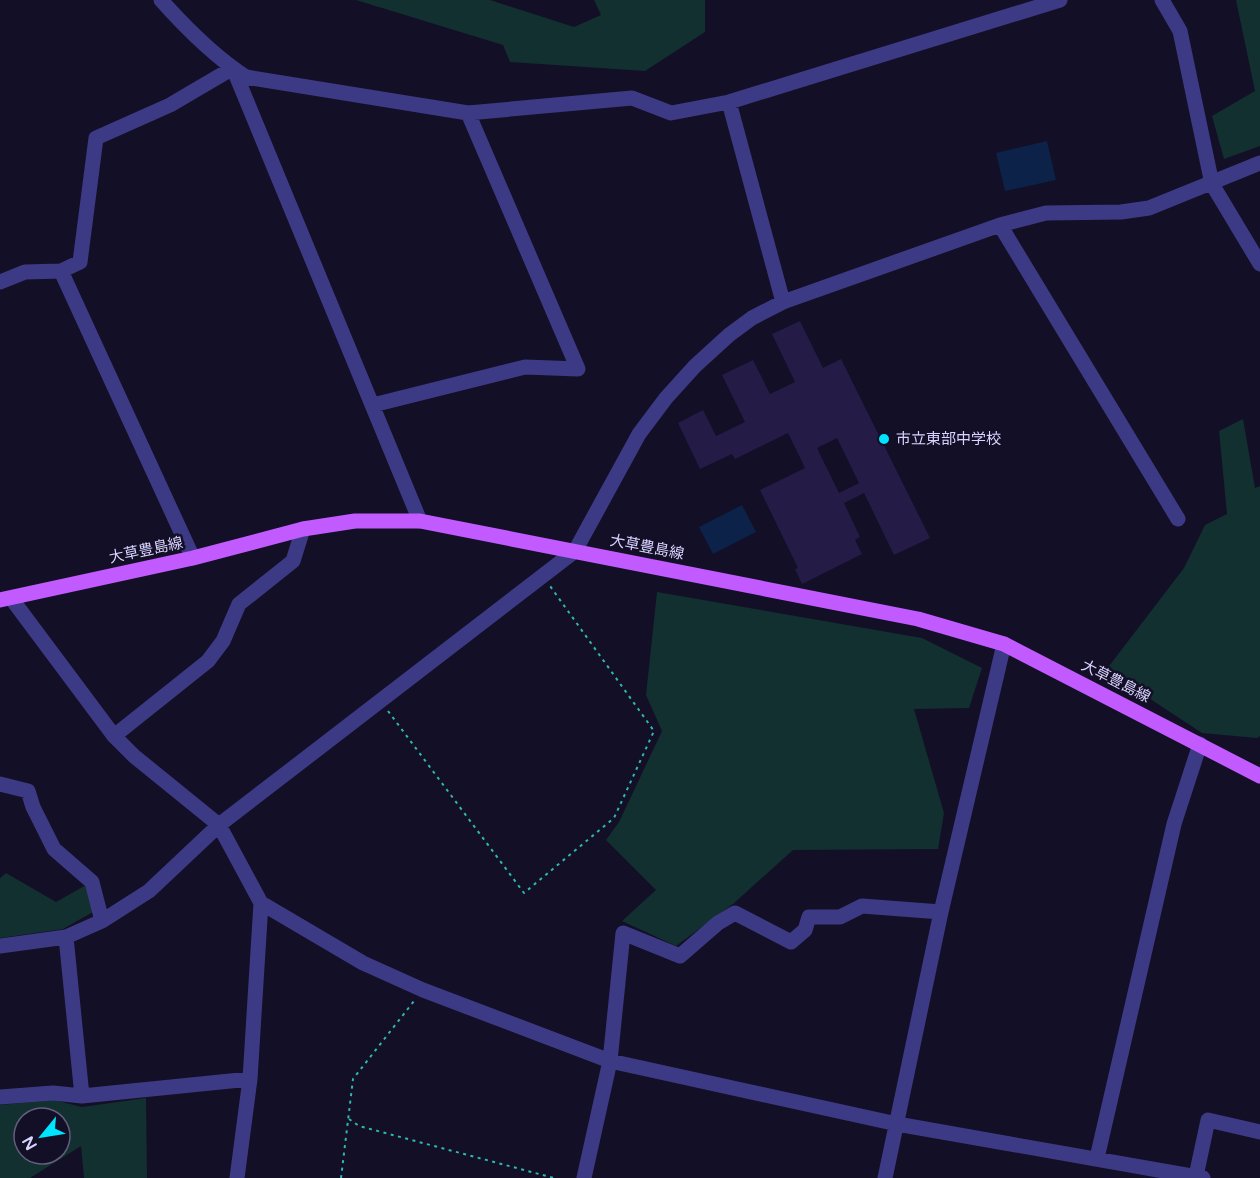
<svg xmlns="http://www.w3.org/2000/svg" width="1260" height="1178" viewBox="0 0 1260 1178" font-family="'Varela Round','Noto Sans JP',sans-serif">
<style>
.green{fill:#12302f;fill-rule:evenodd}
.water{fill:#0c2248}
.building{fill:#241b47;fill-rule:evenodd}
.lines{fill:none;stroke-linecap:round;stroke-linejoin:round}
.path{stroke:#2fb8b0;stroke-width:2;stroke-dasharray:3 4.5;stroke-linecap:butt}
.minor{stroke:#3d3a85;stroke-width:15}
.major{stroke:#c25bff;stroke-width:15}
.poi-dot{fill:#00e5ff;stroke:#130f26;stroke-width:2}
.labels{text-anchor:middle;stroke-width:5;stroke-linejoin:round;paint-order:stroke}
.poi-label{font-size:15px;fill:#d9d4ff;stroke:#130f26;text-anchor:start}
.street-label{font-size:15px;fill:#d9d4ff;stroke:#130f26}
</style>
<rect width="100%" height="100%" fill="#130f26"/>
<path class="green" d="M356,0H490L574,27L601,15L594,0H705V32L645,71L510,62L503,45Z
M1236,0H1260V146L1224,159L1212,116L1255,91Z
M1243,419L1255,488L1260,486V736L1257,738L1202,733L1106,670L1184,568L1205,525L1227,514L1219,431Z
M657,592L922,638L982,668L969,708L914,709L944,813L938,849L793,850L733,904L676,946L622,921L656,890L606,840L619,822L662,731L646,695Z
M6,873L56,902L86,885L93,912L63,929L0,938V878Z
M146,1098L147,1178H84L81,1146L30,1178H0V1105L54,1100L82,1107ZM24,1118H60V1154H24Z"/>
<path class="water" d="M1047,141L1056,180L1005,191L996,153Z
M742,505L756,532L713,554L699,527Z"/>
<path class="building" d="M800,321L823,368L841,359L930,538L894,555L864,493L844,503L860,537L855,540L862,554L802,584L795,569L798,568L760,490L805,468L788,433L735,459L732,454L700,469L678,423L703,410L716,436L745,422L722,375L753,360L770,394L795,382L772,334ZM837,438L859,483L839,493L817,448Z"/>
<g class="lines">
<path class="path" d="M388,711L524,893L614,818L654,731L550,586
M349,1119L359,1126L554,1178
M341,1178L353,1079L414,1001"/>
<path class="minor" d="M161,0C186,28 215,57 246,77L468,113L632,98L671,113L729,102L1060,0
M1162,0L1180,31L1212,184L1260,264
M233,68L420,521
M729,102L783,302
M1000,225L1178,519
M61,271L193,558
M0,282L25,272L61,271L80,262L96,138L170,105L233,68
M373,405L525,367L578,369L468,113
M11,598L114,736L134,756L219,825L261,903L363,963L423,990L610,1061L897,1124L1203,1178
M114,736L208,661L223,641L239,604L293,561L303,529
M0,784L28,791L33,807L54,849L92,882L102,921
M66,937L82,1096
M0,946L66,937L102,921L149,891L219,825L575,551L639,434L666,398L695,366L729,335L752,318L783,302L1000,225L1046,213L1121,212L1149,208L1260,163
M0,1097L53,1093L82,1096L250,1079
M1097,1158L1174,824L1200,744
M1196,1176L1208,1120L1260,1132
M237,1178L250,1079L261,903
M584,1178L610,1061L623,933L680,956L718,923L735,913L791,942L805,930L809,917H840L862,906L941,912
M885,1178L941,912L1004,644"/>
<path class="major" d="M0,600L193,558L303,529L355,521H420L918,619L1004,644L1260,776"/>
</g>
<circle class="poi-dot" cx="884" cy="439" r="6"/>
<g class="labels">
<g class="poi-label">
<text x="896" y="444">市立東部中学校</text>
</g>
<g class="street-label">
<text transform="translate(647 547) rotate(11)" y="5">大草豊島線</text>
<text transform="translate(146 550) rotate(-12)" y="5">大草豊島線</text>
<text transform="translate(1116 681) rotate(27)" y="5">大草豊島線</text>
</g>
</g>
<g transform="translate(42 1136) rotate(240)"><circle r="28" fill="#130f26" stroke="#625e7d" stroke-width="1.5"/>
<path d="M0-4.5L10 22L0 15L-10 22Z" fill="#00e5ff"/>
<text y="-9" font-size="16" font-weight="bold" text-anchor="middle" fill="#d9d4ff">N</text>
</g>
</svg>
